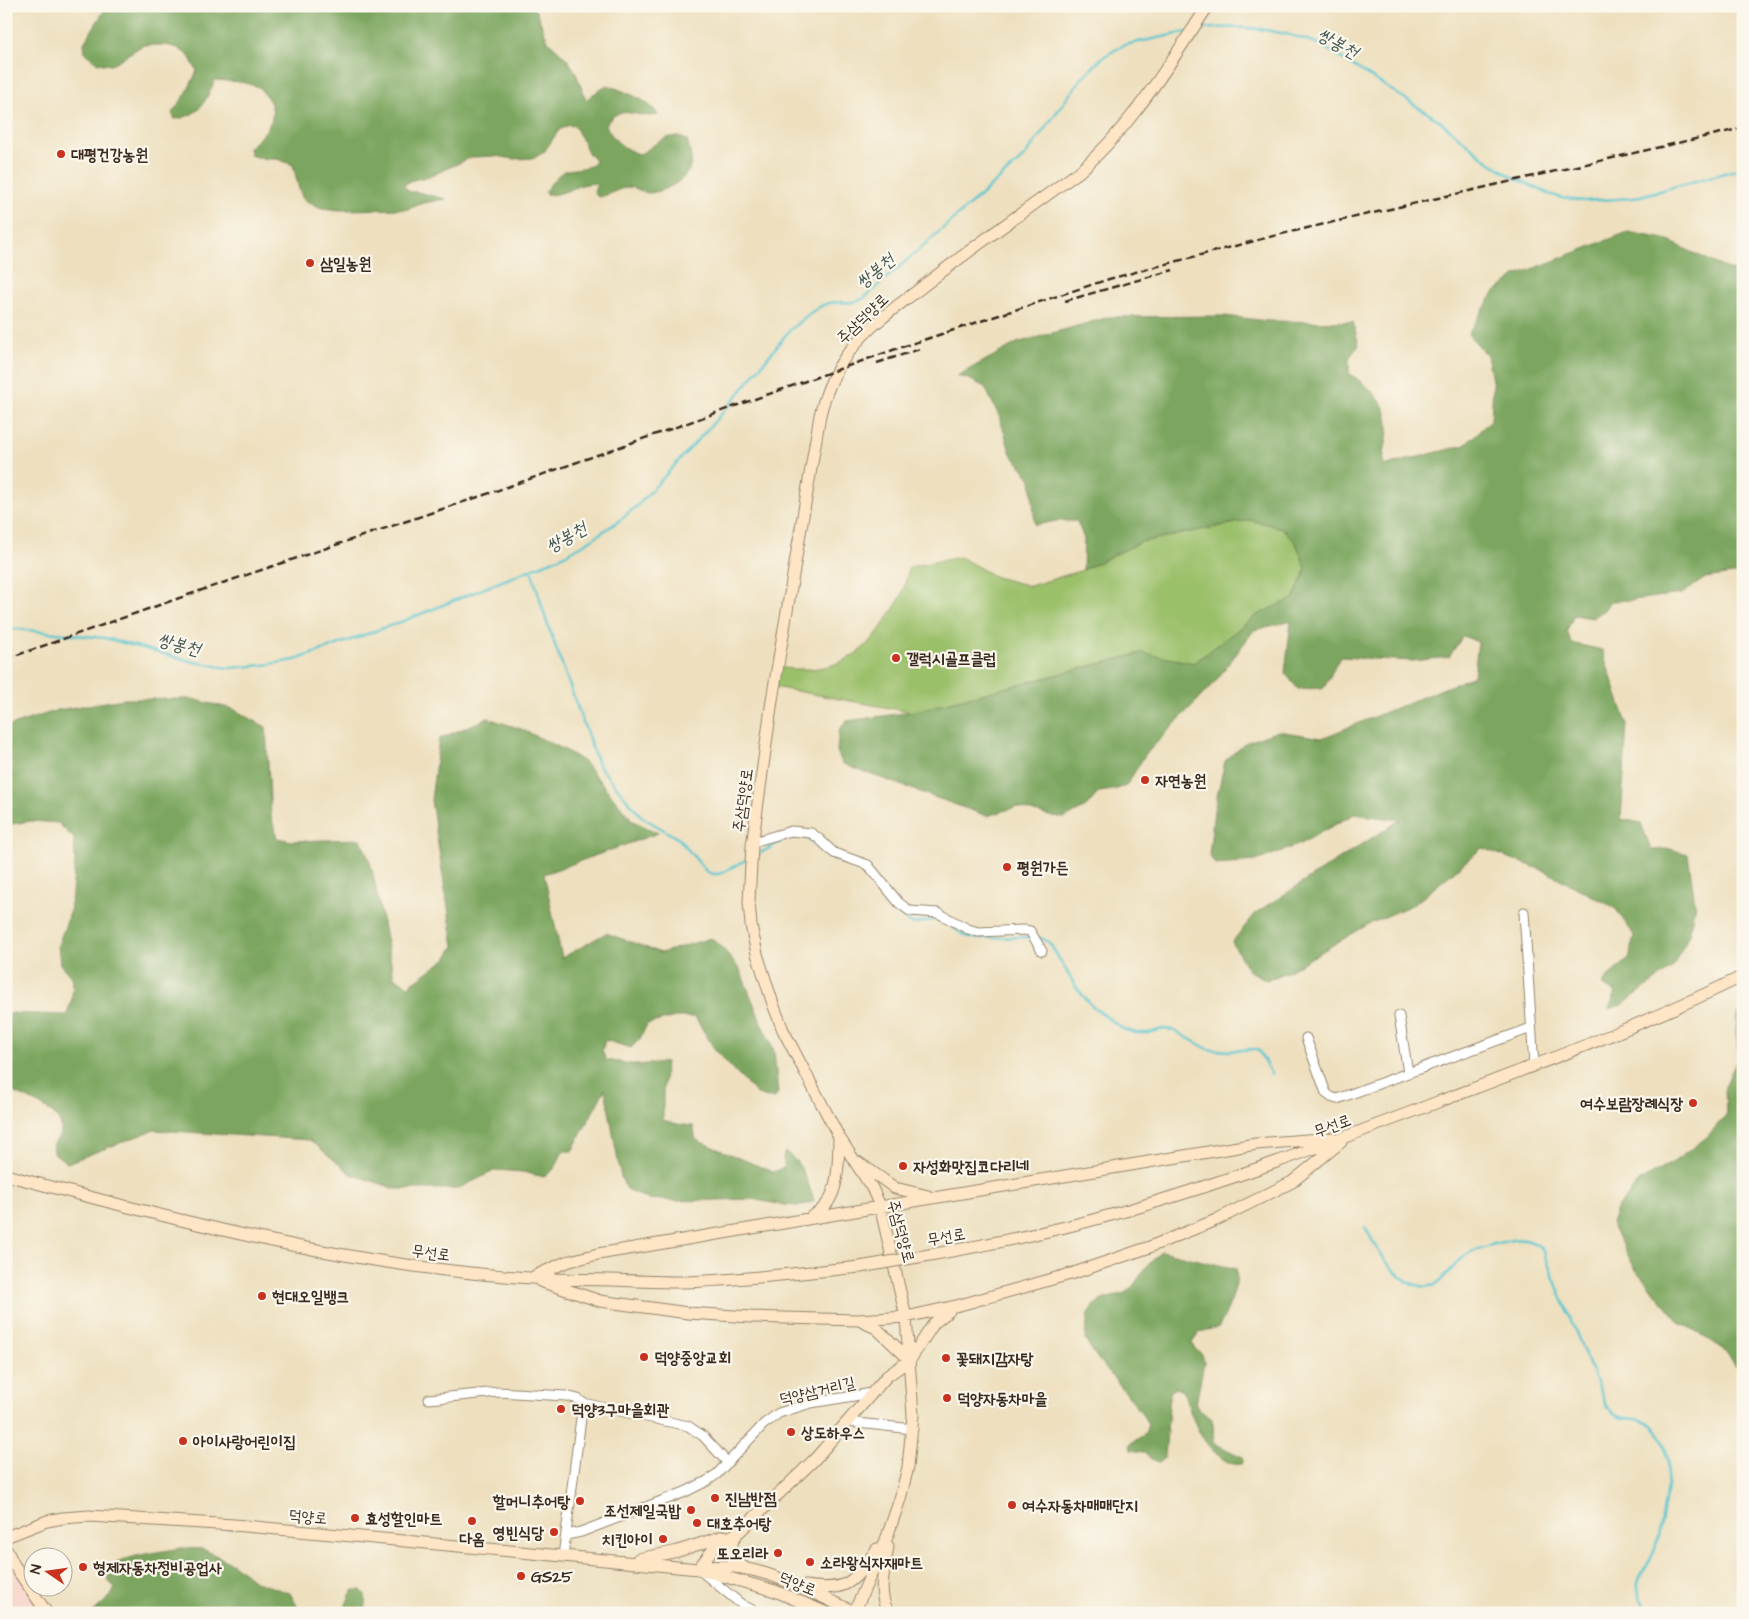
<svg xmlns="http://www.w3.org/2000/svg" width="1749" height="1619" viewBox="0 0 1749 1619" font-family="'Architects Daughter','Poor Story',sans-serif">
<style>
.built{fill:#f6d1c5}
.green{fill:#9bc06b;stroke:#6b7544}
.forest{fill:#7ca65f;stroke:#5c683e}
.lines{fill:none;stroke-linecap:round;stroke-linejoin:round}
.stream{stroke:#58c5cf;stroke-width:2.5}
.street-casing{stroke:#94856e;stroke-width:11}
.secondary-casing{stroke:#94856e;stroke-width:13}
.street{stroke:#fff;stroke-width:9}
.secondary{stroke:#fde5c5;stroke-width:11}
.rail{stroke:#3b2a1e;stroke-width:2.5;stroke-dasharray:8 4;stroke-linecap:butt}
.secondary-bridge-casing{stroke:#94856e;stroke-width:13;stroke-linecap:butt}
.secondary-bridge{stroke:#fde5c5;stroke-width:11}
.poi-dot{fill:#c8321e;stroke:#fbf7ec;stroke-width:2}
.labels{text-anchor:middle;stroke-width:4.5;stroke-linejoin:round;paint-order:stroke}
.poi-label{font-size:16px;font-weight:bold;fill:#3b2a1e;stroke:#fbf7ec;text-anchor:start}
.street-label{font-size:16px;fill:#3b2a1e;stroke:#fbf7ec}
.water-label{font-size:18px;font-style:italic;fill:#445853;stroke:#fbf7ec}
</style>
<rect width="100%" height="100%" fill="#fbf7ec"/>
<filter id="ink" filterUnits="userSpaceOnUse"><feTurbulence type="fractalNoise" baseFrequency=".02" numOctaves="2"/><feDisplacementMap in="SourceGraphic" scale="10" xChannelSelector="R" yChannelSelector="G"/><feConvolveMatrix kernelMatrix="1 2 1 2 8 2 1 2 1" color-interpolation-filters="sRGB"/></filter>
<filter id="wash" filterUnits="userSpaceOnUse"><feTurbulence type="fractalNoise" baseFrequency=".0096" numOctaves="4" result="noise"/><feDisplacementMap in="SourceGraphic" scale="20" xChannelSelector="R" yChannelSelector="G"/><feGaussianBlur stdDeviation="1.12" result="paint"/><feColorMatrix in="noise" values="0 0 0 0 0 0 0 0 0 0 0 0 0 0 0 0 0 1.4 0 .05"/><feComposite in="paint" operator="in"/></filter>
<g filter="url(#wash)">
<rect width="100%" height="100%" fill="#eee0bf"/>
<path class="built" d="M6,1553L47,1613H6Z"/>
<path class="green" d="M1250,520L1282,528L1296,543L1306,568L1294,598L1257,615L1194,663L1141,653L911,712L774,687L777,667C828,675 862,661 888,617C893,609 899,602 902,594C905,585 907,576 909,567L960,557L996,577L1030,586L1083,570L1141,542Z"/>
<path class="forest" d="M107,6H531L536,11L548,41L568,60L575,71L586,100L592,95L608,85C624,92 649,99 658,115C639,120 619,101 606,125C611,138 625,151 640,154C656,145 668,130 687,140C689,148 693,159 690,167C686,181 663,192 649,193C643,193 637,188 631,187C619,187 609,196 598,197L594,192L597,184C579,180 564,198 546,194L545,191C550,185 558,173 565,171C574,168 584,169 593,165L595,160L589,154L575,126L569,125L559,130L544,152L534,158L514,159L496,156L472,157L431,176L409,181L404,186L410,192H417L446,199L423,203L408,209L339,210L322,208L312,204L303,199L299,189L293,165L277,159H263L250,155L249,148C259,138 276,124 272,108C271,100 263,93 259,87L241,82L215,80C205,101 201,116 175,119L172,113L186,94L197,71L189,56L178,48L166,45H143L111,65L98,63L85,53L84,43Z
M1628,232L1665,239L1729,270L1743,271V566L1740,573L1705,578L1682,594L1632,600L1611,601L1603,611L1593,618L1574,615L1567,630L1571,643L1602,650L1627,724L1621,819L1641,823L1651,850L1670,849L1688,854L1695,904L1689,935L1672,968L1622,1005L1609,1009L1616,992L1603,985L1606,978L1629,959L1634,935L1615,908L1545,871L1482,848L1416,903L1367,925L1287,972L1267,980L1248,970L1232,942L1257,912L1400,820L1354,814L1300,844L1256,861L1216,864L1209,856L1214,810L1225,761L1245,743L1278,731L1322,738L1474,676L1478,642L1463,636L1449,657L1412,661L1340,657L1324,688L1298,689L1285,673L1291,621L1254,630L1215,682L1145,755L1126,786L1113,790L1099,792L1086,807L1065,818L1053,817L1016,807L987,816L853,768L842,763L837,751L839,730L847,721L911,712L1142,653L1194,663L1257,615L1294,598L1306,568L1296,543L1282,528L1250,520L1141,542L1083,570L1084,539L1077,521H1056L1035,525L1031,479L1011,454L999,416L985,387L969,379L957,376L1017,343L1109,317L1224,316L1268,321L1353,322L1359,345L1349,358V373C1370,388 1390,402 1388,432C1386,443 1383,455 1383,466L1465,445L1491,420L1493,386L1487,355L1468,334L1494,293L1517,275Z
M124,699H192L233,709L266,727L271,816L277,838L292,841L361,839L371,865L394,977L408,986L446,959L454,946L431,800L439,739L488,718L521,729L565,750L584,762L633,821L658,833L544,874L562,958L606,933L661,953L711,938L720,945L740,970L763,1027L774,1051L778,1093L774,1099L757,1094L740,1077L715,1050L695,1017H675L647,1024L640,1039L631,1048L605,1040L602,1051L606,1060L637,1065L666,1062L663,1092V1120L677,1124L693,1126L696,1140L773,1172L785,1167L783,1158L785,1152C802,1161 808,1183 814,1201L800,1206L784,1205L751,1199L677,1201L647,1199L626,1189L621,1177L605,1089L572,1151H563L555,1168L544,1177L523,1172L496,1170L457,1189H396L351,1174L310,1140L154,1130L67,1163L54,1153L53,1145C56,1141 60,1136 61,1131C65,1111 21,1096 6,1089V1013L67,1015L72,998L73,979L60,964L58,945L70,913L75,862L74,839L58,823L31,821L6,825V727L58,710Z
M1743,1008V1374L1740,1372L1722,1348L1688,1326L1680,1323L1636,1270L1611,1224L1616,1209L1640,1181L1675,1161L1707,1137L1726,1115L1725,1087L1738,1056L1736,1031L1737,1015Z
M1161,1251L1236,1269C1240,1284 1226,1314 1219,1327L1200,1332L1192,1343L1195,1349L1202,1354L1204,1362L1196,1404C1199,1413 1205,1412 1211,1418C1215,1423 1212,1436 1214,1443L1242,1457L1243,1461L1241,1464C1233,1465 1229,1463 1223,1459C1199,1442 1192,1417 1183,1391L1175,1388L1170,1393L1165,1457L1159,1462L1151,1459L1143,1452L1131,1450L1130,1444L1145,1434L1148,1424C1131,1393 1102,1370 1085,1339L1088,1313L1094,1305L1102,1300L1125,1293L1133,1286L1145,1269Z
M180,1548L203,1549L233,1564L256,1582L290,1593L301,1613H92L111,1596L115,1588L108,1580C108,1578 107,1575 108,1572C114,1555 164,1552 180,1548Z
M354,1590H361L365,1594L366,1613H342L351,1593Z"/>
<g class="lines">
<path class="stream" d="M1197,30C1239,24 1279,29 1319,44L1440,121L1488,161L1511,176L1549,194L1562,198L1584,201L1633,198L1743,168
M531,569L546,620L598,764L603,771L642,817L679,839L706,871L712,874H719L748,859
M6,628L105,638L194,662L228,668L264,665L295,660L406,620L559,558L586,543L619,521L639,504L727,408L789,331C798,323 816,306 829,303C843,300 851,306 864,298L1024,157L1081,79L1103,57L1124,45L1187,32
M755,856L786,839L802,837L809,839L831,857L862,869L899,914L909,922L914,924L936,919L947,923L964,935L973,938L1030,937
M1038,937L1049,942L1076,987L1092,1006L1123,1029L1136,1033H1148L1163,1029L1173,1030L1208,1049L1228,1051L1254,1049L1259,1051L1271,1074
M1365,1227C1377,1250 1402,1295 1435,1285C1448,1276 1456,1261 1469,1253C1476,1249 1484,1247 1491,1245C1509,1240 1527,1234 1542,1249L1606,1406C1621,1426 1634,1413 1650,1424C1682,1445 1662,1519 1655,1549C1643,1581 1627,1576 1648,1613"/>
</g>
</g>
<g filter="url(#ink)">
<g class="lines">
<defs>
<path id="street" d="M753,842L791,831L811,833L818,838L834,853L868,865L899,903L910,911L938,913L968,929L978,932L1024,930L1030,931L1042,951
M1524,912L1534,1066
M1399,1016L1408,1073
M1306,1038L1326,1093L1331,1097L1337,1099L1531,1028
M429,1399L498,1392L566,1396L578,1399L583,1403L688,1426L703,1436L728,1463
M848,1422L913,1429
M566,1535L581,1532L685,1492L707,1481L717,1474L764,1424L779,1413L811,1403L872,1393
M563,1556L583,1403
M702,1572L741,1604L758,1613"/>
<path id="secondary" d="M858,1162L895,1188L928,1196
M6,1175C178,1221 352,1267 530,1278C558,1280 586,1279 613,1280C636,1281 660,1282 683,1282C742,1280 801,1273 860,1267
M812,1216C841,1202 838,1164 839,1137
M918,1257C982,1246 1047,1233 1111,1215C1222,1184 1330,1143 1438,1102C1541,1063 1644,1025 1743,976
M535,1276L566,1262L598,1254L1256,1144L1333,1138
M540,1281L600,1301L688,1313L751,1317L858,1320L906,1317L960,1305L1074,1273L1147,1248L1216,1220L1292,1182L1341,1142
M861,1321L876,1328L910,1360
M737,1534C727,1550 726,1557 744,1567
M6,1537L47,1521L63,1518L89,1516L234,1525L563,1556L698,1569L775,1591L827,1613
M888,1546C885,1568 876,1593 889,1613
M6,1549L14,1565L47,1613
M638,1559L678,1551L724,1536
M703,1568C754,1558 811,1593 857,1613
M698,1569L715,1547L740,1531L815,1459L887,1376L910,1360L934,1323L949,1311
M805,1586C848,1592 853,1583 877,1549
M854,1613L887,1537L900,1499L908,1467L913,1415L906,1317L880,1206L872,1188L839,1137L783,1030L773,1004L757,954L751,925L749,902L752,846L772,700L820,415C826,390 836,367 853,347C872,323 898,306 922,287C973,247 1026,210 1079,172C1132,126 1169,64 1208,6"/>
</defs>
<use href="#street" class="street-casing"/>
<use href="#secondary" class="secondary-casing"/>
<use href="#street" class="street"/>
<use href="#secondary" class="secondary"/>
<path class="rail" d="M1065,301L1173,270
M877,363L920,349
M6,659L202,590L493,492L893,350L1109,279L1277,235L1743,128"/>
<defs>
<path id="secondary-bridge" d="M860,1267L918,1257"/>
</defs>
<use href="#secondary-bridge" class="secondary-bridge-casing"/>
<use href="#secondary-bridge" class="secondary-bridge"/>
</g>
</g>
<g class="poi-dot">
<circle cx="61" cy="154" r="5"/>
<circle cx="310" cy="263" r="5"/>
<circle cx="896" cy="658" r="5"/>
<circle cx="1145" cy="780" r="5"/>
<circle cx="1007" cy="867" r="5"/>
<circle cx="1693" cy="1103" r="5"/>
<circle cx="903" cy="1166" r="5"/>
<circle cx="262" cy="1296" r="5"/>
<circle cx="644" cy="1357" r="5"/>
<circle cx="946" cy="1358" r="5"/>
<circle cx="947" cy="1398" r="5"/>
<circle cx="561" cy="1409" r="5"/>
<circle cx="791" cy="1432" r="5"/>
<circle cx="183" cy="1441" r="5"/>
<circle cx="715" cy="1498" r="5"/>
<circle cx="580" cy="1501" r="5"/>
<circle cx="1012" cy="1505" r="5"/>
<circle cx="691" cy="1510" r="5"/>
<circle cx="355" cy="1518" r="5"/>
<circle cx="472" cy="1521" r="5"/>
<circle cx="697" cy="1523" r="5"/>
<circle cx="554" cy="1532" r="5"/>
<circle cx="663" cy="1539" r="5"/>
<circle cx="778" cy="1553" r="5"/>
<circle cx="810" cy="1562" r="5"/>
<circle cx="83" cy="1567" r="5"/>
<circle cx="521" cy="1576" r="5"/>
</g>
<g class="labels">
<g class="poi-label">
<text x="71" y="160">대평건강농원</text>
<text x="320" y="269">삼일농원</text>
<text x="906" y="664">갤럭시골프클럽</text>
<text x="1155" y="786">자연농원</text>
<text x="1017" y="873">평원가든</text>
<text x="1683" y="1109" text-anchor="end">여수보람장례식장</text>
<text x="913" y="1172">자성화맛집코다리네</text>
<text x="272" y="1302">현대오일뱅크</text>
<text x="654" y="1363">덕양중앙교회</text>
<text x="956" y="1364">꽃돼지감자탕</text>
<text x="957" y="1404">덕양자동차마을</text>
<text x="571" y="1415">덕양3구마을회관</text>
<text x="801" y="1438">상도하우스</text>
<text x="193" y="1447">아이사랑어린이집</text>
<text x="725" y="1504">진남반점</text>
<text x="570" y="1507" text-anchor="end">할머니추어탕</text>
<text x="1022" y="1511">여수자동차매매단지</text>
<text x="681" y="1516" text-anchor="end">조선제일국밥</text>
<text x="365" y="1524">효성할인마트</text>
<text x="707" y="1529">대호추어탕</text>
<text x="544" y="1538" text-anchor="end">영빈식당</text>
<text x="472" y="1544" text-anchor="middle">다옴</text>
<text x="653" y="1545" text-anchor="end">치킨아이</text>
<text x="768" y="1559" text-anchor="end">또오리라</text>
<text x="820" y="1568">소라왕식자재마트</text>
<text x="93" y="1573">형제자동차정비공업사</text>
<text x="531" y="1582">GS25</text>
</g>
<g class="street-label">
<text transform="translate(862 318) rotate(-44)" y="6">주삼덕양로</text>
<text transform="translate(742 800) rotate(-82)" y="6">주삼덕양로</text>
<text transform="translate(1332 1125) rotate(-20)" y="6">무선로</text>
<text transform="translate(902 1231) rotate(75)" y="6">주삼덕양로</text>
<text transform="translate(946 1236) rotate(-10)" y="6">무선로</text>
<text transform="translate(431 1252) rotate(7)" y="6">무선로</text>
<text transform="translate(817 1390) rotate(-13)" y="6">덕양삼거리길</text>
<text transform="translate(308 1516) rotate(5)" y="6">덕양로</text>
<text transform="translate(798 1583) rotate(22)" y="6">덕양로</text>
</g>
<g class="water-label">
<text transform="translate(1338 43) rotate(29)" y="6">쌍봉천</text>
<text transform="translate(875 271) rotate(-39)" y="6">쌍봉천</text>
<text transform="translate(566 537) rotate(-29)" y="6">쌍봉천</text>
<text transform="translate(179 644) rotate(15)" y="6">쌍봉천</text>
</g>
</g>
<rect width="1749" height="1619" fill="none" stroke="#fbf7ec" stroke-width="25"/>
<g transform="translate(48 1572) rotate(283)"><circle r="24" fill="#fbf7ec" stroke="#aea59a"/>
<path d="M0-4L9 19L0 12L-9 19Z" fill="#c8321e"/>
<text y="-8" font-size="14" font-weight="bold" text-anchor="middle" fill="#3b2a1e">N</text>
</g>
</svg>
